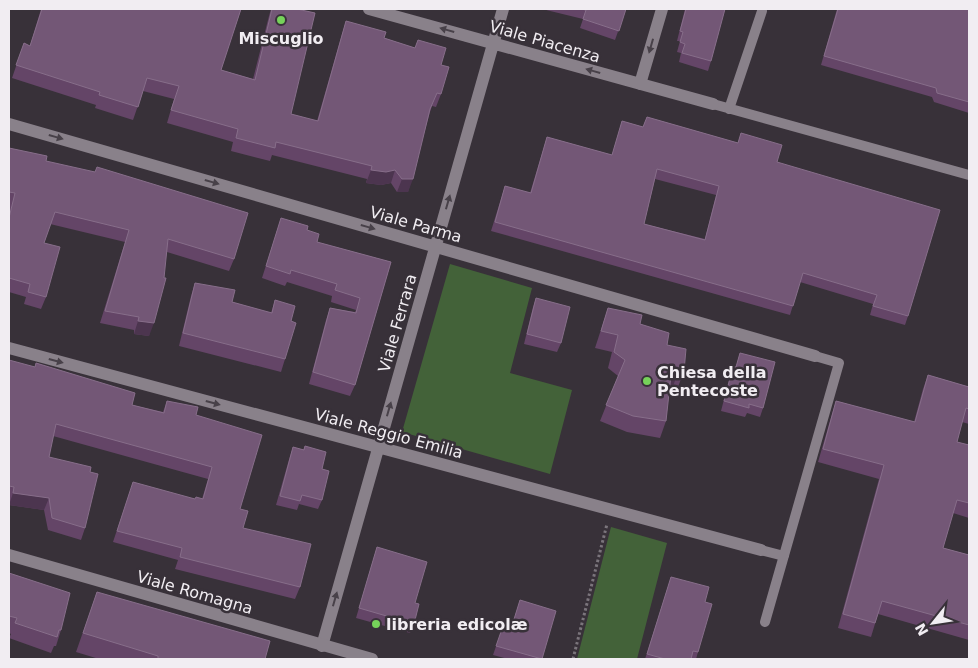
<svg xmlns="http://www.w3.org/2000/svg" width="978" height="668" viewBox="0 0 978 668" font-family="'DejaVu Sans',sans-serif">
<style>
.grass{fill:#436239}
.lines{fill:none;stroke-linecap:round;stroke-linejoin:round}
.path{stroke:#7b757c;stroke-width:3;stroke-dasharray:2.5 2.5;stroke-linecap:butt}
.service{stroke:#89818a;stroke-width:10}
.minor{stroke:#89818a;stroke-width:12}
.tertiary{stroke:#89818a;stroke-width:12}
.wall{fill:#644567;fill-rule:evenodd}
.shaded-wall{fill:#4c354f}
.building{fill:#735776;stroke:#876e8a;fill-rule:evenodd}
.oneway{fill:#484149}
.poi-dot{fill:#76d25a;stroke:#383139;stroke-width:2}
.labels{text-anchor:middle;stroke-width:5;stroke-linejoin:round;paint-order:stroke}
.poi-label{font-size:16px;font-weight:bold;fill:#f1edf2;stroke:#383139;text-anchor:start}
.street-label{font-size:16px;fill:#f1edf2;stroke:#383139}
</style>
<rect width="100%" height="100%" fill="#383139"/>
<path class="grass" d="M450,264L532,288L510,373L572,390L550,474L402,432Z
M611,527L667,543L637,659H577Z"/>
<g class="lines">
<path class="path" d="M573,659L607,524"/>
<path class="service" d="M713,104L969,175
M729,109L762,11
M761,550L784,556
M765,622L839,363L815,356"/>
<path class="minor" d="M369,9L713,104
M640,84L662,9
M9,124L815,356
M9,348L761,550
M322,646L503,9"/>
<path class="tertiary" d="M9,555L372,659"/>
</g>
<path class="wall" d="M41,9H241L221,70L253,79L269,16L271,9H297L291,114L317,121L342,34L346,21L384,38L415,48L418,40L441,65V94L436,107L432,106L430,112L408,192H397L391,183L381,185L366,183L367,179L272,155L270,161L231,151L233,142L167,123L174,99L143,91L133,120L95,108L96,105L12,78L24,43L30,46Z
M542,9H626L615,40L580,28L583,19Z
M685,9H725L711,61L708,71L679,62L681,53L677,52L680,41H677Z
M837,9H969V113L934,102L932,97L821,65Z
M647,117L738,143L741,133L777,162L908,316L905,325L870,315L873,304L800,282L790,315L491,231L505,186L530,193L547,137L612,155L622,121L643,127ZM655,179L716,195L705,239L644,224Z
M9,148L46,161L234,259L229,271L167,252L149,336L134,334V330L100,323L125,242L50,224L44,243L46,297L41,309L24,304L26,297L9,292V211L10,205H9Z
M281,218L307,230L317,242L391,262L355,385L350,396L309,384L326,320L330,308L355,312L356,310L331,302L332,296L287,282L285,286L262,278Z
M195,283L232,302L271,313L275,300L291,321L285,359L281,372L179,346L191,296Z
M536,298L561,343L557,352L524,344L533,307Z
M608,308L640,324L667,345L684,371L678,387L673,386L671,392H669L666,421L660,438L627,432L600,421L618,376L608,368L612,352L595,348Z
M740,353L763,408L760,417L747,413L745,417L721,411L730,376L733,367H736Z
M9,360L132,405L163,412L167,401L196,415L240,509L243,528L300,587L295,599L175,569L178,560L113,542L129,494L195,499H202L208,479L53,436L49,457L90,472L85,528L81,540L48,530L44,510L9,505L10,499H9Z
M928,375L969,387V424L962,422L957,442L969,445V518L953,513L943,548L969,555V640L878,614L871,637L838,628L879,479L818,462L832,414L836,401L914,422L923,389Z
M305,446L322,469V500L318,509L299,504L297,510L276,505L290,456L293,447L303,450Z
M377,547L415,603L414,624L410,633L356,618Z
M9,573L61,630L56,646H54L51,653L9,638L11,634L9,633Z
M671,577L698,652L696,659H645Z
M97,592L265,659H99L76,652Z
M520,600L542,659H508L493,655L503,626L511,628Z"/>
<path class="shaded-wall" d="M371,170H395L391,183L381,185L366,183Z
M402,179H413L408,192H397Z
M138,321L154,323L149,336L134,334Z
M671,375H677L671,392L664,391Z
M13,493L49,498L44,510L9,505Z"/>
<path class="building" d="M42,9H241L221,70L255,80L272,9H297L315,13L291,114L318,121L346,21L386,32L384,38L415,48L418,40L446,48L441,65L449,67L441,94L437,93L430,109L413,179H402L395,170L386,172L371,170L372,166L276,142L275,148L236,138L238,129L171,110L179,86L147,78L138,107L99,95L100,92L16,65L24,43L30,46Z
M581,9H626L619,31L583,19L586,10Z
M686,9H725L711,61L682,53L685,44L680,42L683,32L680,31Z
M838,9H969V102L937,93L936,88L824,56Z
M647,117L738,143L741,133L782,145L777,162L940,210L908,316L873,306L877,295L803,273L793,306L495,222L505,186L531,193L547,137L612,155L622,121L643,127ZM657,169L719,186L705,240L644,224Z
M9,148L47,156L46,161L95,172L97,167L248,213L234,259L168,239L164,278H166L154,323L138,321L139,317L105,311L129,230L55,212L44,243L60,247L46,297L28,292L30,284L9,278V218L15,193L9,192Z
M281,218L308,226L307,230L319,234L317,242L391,262L355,385L313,372L330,308L356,313L360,298L335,290L337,284L291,270L290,274L266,266Z
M195,283L235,290L232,302L272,313L275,300L295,306L291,321L296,323L285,359L183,333Z
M536,298L570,307L561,343L527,334Z
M608,308L642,315L640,324L669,333L667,345L686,349L684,371L679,369L677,375H671L666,421L633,416L606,405L625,360L614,352L618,335L601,331Z
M740,353L775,362L763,408L749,404V408L724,401L733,367H736Z
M9,360L35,367L36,363L135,393L132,405L164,413L167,401L198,407L196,415L262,435L240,509L248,511L243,528L311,544L300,587L180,557L182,548L117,531L133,482L195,499L196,497L203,499L212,467L56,424L49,457L91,467L90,472L98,474L85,528L52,518L49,498L13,493L14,487L9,486Z
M928,375L969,387V409L966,408L957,442L969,445V503L957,500L943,548L969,555V625L882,601L875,623L843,614L884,465L823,449L836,401L915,422Z
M305,446L326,452L322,469L329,471L322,500L302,495L300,501L280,496L293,447L304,450Z
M377,547L427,562L415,603L419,604L414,624L359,608Z
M9,573L70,593L61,630H59L57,637L15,623L17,618L9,616Z
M671,577L709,587L705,602L712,604L698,652L693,651L691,659H665L647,654Z
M97,592L270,641L265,659H158V656L83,633Z
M520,600L556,611L542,659L496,646L503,626L511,629Z"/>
<defs><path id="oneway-solid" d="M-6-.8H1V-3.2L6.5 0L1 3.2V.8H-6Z" transform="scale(1.25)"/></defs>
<g class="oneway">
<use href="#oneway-solid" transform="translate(447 30) rotate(-164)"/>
<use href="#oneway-solid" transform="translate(651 46) rotate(106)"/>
<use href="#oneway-solid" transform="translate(593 71) rotate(-164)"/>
<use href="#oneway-solid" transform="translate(56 137) rotate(16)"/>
<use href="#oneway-solid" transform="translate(212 182) rotate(16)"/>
<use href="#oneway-solid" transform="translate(448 202) rotate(-74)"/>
<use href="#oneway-solid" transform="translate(368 227) rotate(16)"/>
<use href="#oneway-solid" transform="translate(56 361) rotate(15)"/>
<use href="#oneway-solid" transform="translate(213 403) rotate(15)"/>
<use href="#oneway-solid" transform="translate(389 409) rotate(-74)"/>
<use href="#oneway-solid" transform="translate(335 599) rotate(-74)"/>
</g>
<g class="poi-dot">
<circle cx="281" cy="20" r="5"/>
<circle cx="647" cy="381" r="5"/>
<circle cx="376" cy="624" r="5"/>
</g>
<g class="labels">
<g class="poi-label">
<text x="281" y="44" text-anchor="middle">Miscuglio</text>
<text x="657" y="378">Chiesa della<tspan x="657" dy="18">Pentecoste</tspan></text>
<text x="386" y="630">libreria edicolæ</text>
</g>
<g class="street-label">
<text transform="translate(545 41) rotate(16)" y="6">Viale Piacenza</text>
<text transform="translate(416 224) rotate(16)" y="6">Viale Parma</text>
<text transform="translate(397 323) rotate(-74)" y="6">Viale Ferrara</text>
<text transform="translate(389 433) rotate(15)" y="6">Viale Reggio Emilia</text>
<text transform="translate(195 592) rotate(16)" y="6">Viale Romagna</text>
</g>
</g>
<rect width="978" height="668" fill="none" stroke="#f1edf2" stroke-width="20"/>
<g transform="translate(933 623) rotate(240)" stroke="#383139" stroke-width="4" paint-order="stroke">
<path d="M0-4L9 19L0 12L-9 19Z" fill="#f1edf2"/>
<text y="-8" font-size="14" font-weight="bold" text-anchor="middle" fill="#f1edf2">N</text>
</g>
</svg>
